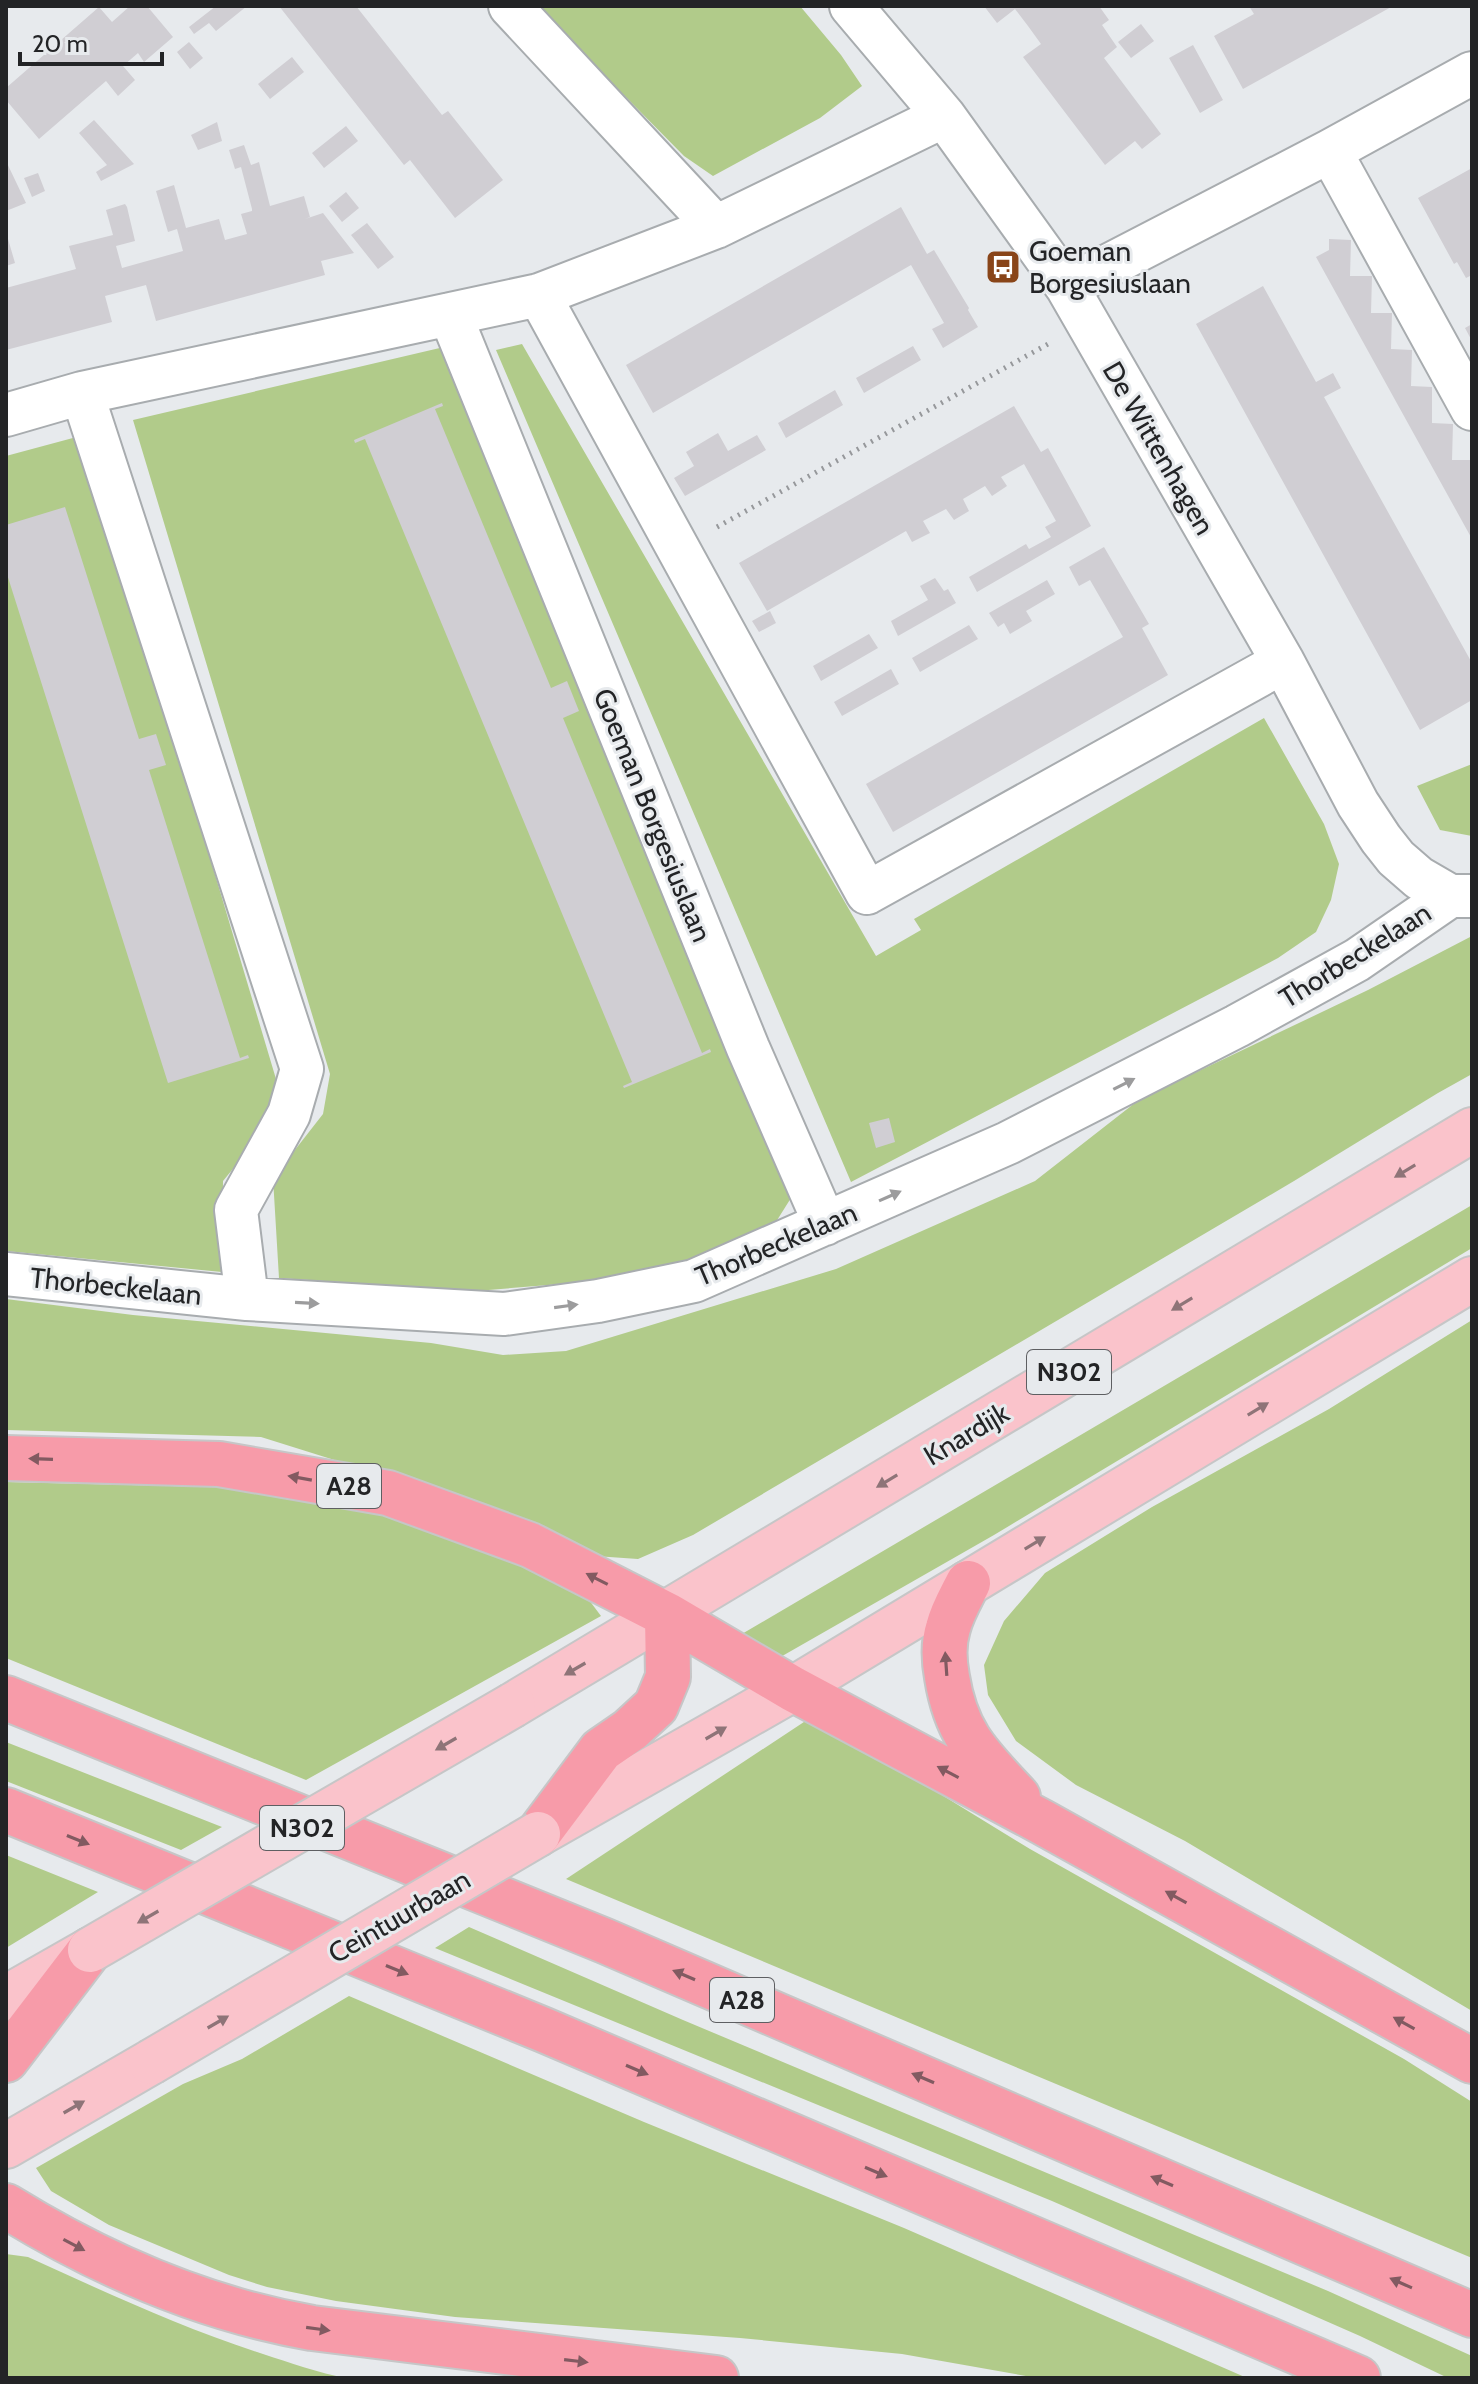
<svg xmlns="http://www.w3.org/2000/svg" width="1478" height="2384" viewBox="0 0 1478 2384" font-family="Cabin,sans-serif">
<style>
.green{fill:#b1cb8a}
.building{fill:#d0ced3}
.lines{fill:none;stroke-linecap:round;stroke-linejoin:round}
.street-casing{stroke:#a8acaf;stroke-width:46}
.primary-casing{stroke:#c6c6c7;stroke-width:48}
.highway-casing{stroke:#c6c6c7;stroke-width:48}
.path{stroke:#96989b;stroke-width:5;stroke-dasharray:2 6;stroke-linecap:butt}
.street{stroke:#fff;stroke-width:42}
.primary{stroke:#fac3cb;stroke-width:44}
.highway{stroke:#f79ba9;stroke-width:44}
.primary-bridge-casing{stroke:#c6c6c7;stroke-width:48;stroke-linecap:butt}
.primary-bridge{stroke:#fac3cb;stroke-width:44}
.oneway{fill:#9c9c9d}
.oneway2{fill:#8e7478}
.oneway3{fill:#825a61}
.labels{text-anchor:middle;stroke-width:6;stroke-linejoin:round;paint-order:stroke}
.shield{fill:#e7eaed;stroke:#5e5f62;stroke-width:2}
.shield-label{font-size:26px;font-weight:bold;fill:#232426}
.poi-label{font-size:28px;fill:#232426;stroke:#e7eaed;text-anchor:start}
.street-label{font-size:28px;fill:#232426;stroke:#e7eaed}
</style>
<rect width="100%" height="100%" fill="#e7eaed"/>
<path class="green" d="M536,6H800L841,55L862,86L820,118L713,176L684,156Z
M522,344L876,956L921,930L914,919L1264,718L1324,824L1339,864L1331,900L1316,932L1278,958L851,1182L496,350Z
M444,347L796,1190L769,1233L675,1264L573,1283L476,1291L279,1278L273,1178L323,1114L330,1074L133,420Z
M84,435L276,1079L271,1122L223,1181L222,1272L6,1251V456Z
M1472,764V836L1440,830L1417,786Z
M1472,936V1074L1438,1093L1294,1181L693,1535L638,1559L595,1556L379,1474L261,1437L6,1430V1299L133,1315L431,1343L503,1355L566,1351L836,1269L1035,1181L1140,1099L1368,990Z
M1472,1205V1248L994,1535L777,1659L735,1638Z
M1472,1320V2011L1185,1841L1076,1785L1016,1741L988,1695L984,1665L1004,1621L1045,1573L1152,1507L1329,1409Z
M6,1482L255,1488L390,1511L580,1588L601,1616L306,1780L6,1658Z
M813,1716L1030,1849L1404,2059L1472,2102V2258L566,1879Z
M6,1742L222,1827L181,1850L6,1781Z
M6,1855L98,1892L6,1948Z
M469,1927L683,2020L1328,2291L1472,2356V2378H1448L1360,2336L1052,2201L435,1948Z
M349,1996L644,2122L904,2228L1247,2378H1037L902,2354L740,2338L455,2317L336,2301L267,2287L229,2275L109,2225L51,2191L36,2168L183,2084L242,2059Z
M6,2254L28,2257C105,2292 182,2328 263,2354C291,2363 318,2373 347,2378H6Z"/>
<path class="building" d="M130,6H147L173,37L144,62L138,53L123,66L135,80L118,96L106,81L39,139L6,100V88L99,7L112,22Z
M216,6H247L216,31L209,23L194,34L189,27Z
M279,6H356L442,115L448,111L503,180L455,218L410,160L404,165Z
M984,6H1099L1109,20L1102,25L1117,47L1104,58L1161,134L1142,149L1135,141L1105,165L1023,57L1041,44L1028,26L1015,9L997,23Z
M1249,6H1393L1243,89L1214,36L1254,14Z
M1141,24L1154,41L1131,58L1118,42Z
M189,42L203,58L190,69L177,52Z
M1193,45L1223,100L1200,113L1169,58Z
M292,57L304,72L270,99L258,84Z
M94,120L134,164L101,181L96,172L107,165L79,133Z
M217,122L222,141L198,150L191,135Z
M346,126L358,141L324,168L312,153Z
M244,145L251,165L259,162L270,206L304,196L310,217L305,219L323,213L354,253L321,261L325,275L156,321L146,285L105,296L112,322L6,350V288L76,269L69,246L113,235L106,210L125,204L127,207L135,241L116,246L122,268L183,251L177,229L168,232L156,191L174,185L186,228L219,219L225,240L247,234L241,214L252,211V209L241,167L235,169L229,150Z
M6,161L26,203L6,211Z
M1472,168V275L1466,278L1457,262L1454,264L1418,198Z
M38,173L45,191L32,197L24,178Z
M346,192L359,208L342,222L329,206Z
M901,207L927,254L934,250L969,308L968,310L978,327L943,348L932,329L944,323L911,265L653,413L626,365Z
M367,223L394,257L378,269L351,235Z
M6,232L15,263L6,266Z
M1329,239L1351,240L1350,276H1372L1371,313H1392L1391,349L1412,350L1411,386L1432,387V423L1453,424L1452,460H1472V539L1316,257L1329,250Z
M1263,286L1316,382L1333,373L1341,388L1324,397L1472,663V700L1420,730L1196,324Z
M1472,324V341L1465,328Z
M913,346L921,360L864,393L856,378Z
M835,390L843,405L786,438L778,423Z
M442,403L443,406L435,409L551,688L567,681L579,711L563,718L702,1053L710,1049L711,1052L624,1088L623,1086L632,1082L365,439L355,443L354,440Z
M1014,406L1041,452L1048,448L1091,526L977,592L969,577L1026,544L1029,549L1051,537L1045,527L1056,521L1024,464L1001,477L1007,486L992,496L985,486L963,499L969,511L954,520L946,509L923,521L930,533L912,542L906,531L767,611L739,563Z
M718,433L728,451L757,435L766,450L685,496L674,478L694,466L686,452Z
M65,507L139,739L156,734L166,765L149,770L240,1058L248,1055L249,1058L168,1083L6,571V525Z
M1104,547L1149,624L1142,628L1168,675L893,832L866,784L1123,637L1090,580L1079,586L1069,567Z
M935,578L944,591L948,589L956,603L898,636L891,621L928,600L920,586Z
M1047,580L1055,594L1026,611L1032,621L1010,634L1004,623L998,627L989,613Z
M770,611L776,623L759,632L752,621Z
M969,625L978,639L920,672L912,658Z
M869,634L878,648L821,681L813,666Z
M891,669L899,684L842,716L834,702Z
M889,1118L895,1142L876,1148L869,1123Z"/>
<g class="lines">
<defs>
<path id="street" d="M510,6L716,227
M851,6L944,116L1067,287L1283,662L1358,804L1381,839L1396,858L1419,878L1450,896
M1330,151L1472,409
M1067,287L1330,151L1472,73
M539,295L867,893L1283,662
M450,314L748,1048L825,1224
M82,393L302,1069L289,1114L236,1210L247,1299
M6,415L82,393L539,295L716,227L944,116
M6,1274L247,1299L504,1314L598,1301L694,1281L1008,1143L1237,1026L1357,960L1450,896H1472"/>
<path id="primary" d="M513,1705L1472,1130
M538,1834L793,1689L1472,1279
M6,1998L90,1950
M6,2146L151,2062"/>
<path id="highway" d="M6,1458L219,1464L388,1493L530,1545L667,1615L793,1689L1042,1822L1472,2061
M968,1583C961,1597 952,1612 948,1628C943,1644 944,1661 947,1677C956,1735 980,1756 1018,1797
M6,1698L605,1941L1472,2315
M6,1810L544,2030L1358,2378
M538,1834L601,1750L630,1730L656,1706L668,1677L667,1615
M6,2060L90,1950
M6,2206C100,2264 203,2309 312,2328L716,2378"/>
</defs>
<use href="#street" class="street-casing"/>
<use href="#primary" class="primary-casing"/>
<use href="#highway" class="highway-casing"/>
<path class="path" d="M717,527L1048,344"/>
<use href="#street" class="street"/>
<use href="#primary" class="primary"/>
<use href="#highway" class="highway"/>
<defs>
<path id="primary-bridge" d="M90,1950L513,1705
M151,2062L538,1834"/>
</defs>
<use href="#primary-bridge" class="primary-bridge-casing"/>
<use href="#primary-bridge" class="primary-bridge"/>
</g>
<defs><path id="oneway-solid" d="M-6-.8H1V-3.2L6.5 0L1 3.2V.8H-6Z" transform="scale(2)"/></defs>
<g class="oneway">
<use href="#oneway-solid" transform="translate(1124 1084) rotate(-27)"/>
<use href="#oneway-solid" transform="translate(890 1196) rotate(-24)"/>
<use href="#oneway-solid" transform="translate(307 1303) rotate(3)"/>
<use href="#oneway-solid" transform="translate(566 1306) rotate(-8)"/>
</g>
<g class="oneway2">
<use href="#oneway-solid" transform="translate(1405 1171) rotate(149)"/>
<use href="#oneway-solid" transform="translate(1182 1304) rotate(149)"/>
<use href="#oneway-solid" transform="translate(1258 1409) rotate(-31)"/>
<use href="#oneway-solid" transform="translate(887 1481) rotate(149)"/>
<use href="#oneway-solid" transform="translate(1035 1543) rotate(-31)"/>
<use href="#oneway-solid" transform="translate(575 1669) rotate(150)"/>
<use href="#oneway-solid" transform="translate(716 1733) rotate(-30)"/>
<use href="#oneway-solid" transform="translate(446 1744) rotate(150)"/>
<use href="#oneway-solid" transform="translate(148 1917) rotate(150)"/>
<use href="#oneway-solid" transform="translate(218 2022) rotate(-30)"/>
<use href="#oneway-solid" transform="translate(74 2107) rotate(-30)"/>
</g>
<g class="oneway3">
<use href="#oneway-solid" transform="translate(41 1459) rotate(-178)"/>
<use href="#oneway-solid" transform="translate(300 1478) rotate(-170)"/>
<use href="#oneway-solid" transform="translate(597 1579) rotate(-153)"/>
<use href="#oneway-solid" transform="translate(946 1664) rotate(-94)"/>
<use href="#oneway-solid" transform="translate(948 1772) rotate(-152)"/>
<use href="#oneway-solid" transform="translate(78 1840) rotate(22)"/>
<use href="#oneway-solid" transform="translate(1176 1897) rotate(-151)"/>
<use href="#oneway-solid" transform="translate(397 1970) rotate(22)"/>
<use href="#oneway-solid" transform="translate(684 1975) rotate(-157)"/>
<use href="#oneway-solid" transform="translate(1404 2023) rotate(-151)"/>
<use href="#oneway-solid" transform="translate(637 2070) rotate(23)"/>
<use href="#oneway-solid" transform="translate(923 2078) rotate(-157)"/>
<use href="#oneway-solid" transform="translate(876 2172) rotate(23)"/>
<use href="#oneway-solid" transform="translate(1162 2181) rotate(-157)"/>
<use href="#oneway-solid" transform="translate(74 2245) rotate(28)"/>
<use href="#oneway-solid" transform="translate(1401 2283) rotate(-156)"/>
<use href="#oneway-solid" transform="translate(318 2329) rotate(8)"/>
<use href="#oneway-solid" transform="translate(576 2361) rotate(7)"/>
</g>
<defs>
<symbol id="bus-square" viewBox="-11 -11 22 22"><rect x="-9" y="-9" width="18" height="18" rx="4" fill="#894519" stroke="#e7eaed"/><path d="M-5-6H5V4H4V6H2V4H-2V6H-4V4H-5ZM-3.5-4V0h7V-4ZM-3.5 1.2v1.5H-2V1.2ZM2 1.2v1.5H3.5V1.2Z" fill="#fff"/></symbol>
</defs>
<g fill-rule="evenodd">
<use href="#bus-square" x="983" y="247" width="40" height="40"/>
</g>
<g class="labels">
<g class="shield">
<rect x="1027" y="1350" width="84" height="44" rx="6"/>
<rect x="317" y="1464" width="64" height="44" rx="6"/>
<rect x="260" y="1806" width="84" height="44" rx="6"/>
<rect x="710" y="1978" width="64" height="44" rx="6"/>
</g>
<g class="shield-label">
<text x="1069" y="1381">N302</text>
<text x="349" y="1495">A28</text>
<text x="302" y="1837">N302</text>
<text x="742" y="2009">A28</text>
</g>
<g class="poi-label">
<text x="1029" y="261">Goeman<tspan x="1029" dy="32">Borgesiuslaan</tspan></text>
</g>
<g class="street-label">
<text transform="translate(1159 448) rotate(60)" y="10">De Wittenhagen</text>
<text transform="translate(653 815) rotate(68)" y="10">Goeman Borgesiuslaan</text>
<text transform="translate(1355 955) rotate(-32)" y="10">Thorbeckelaan</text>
<text transform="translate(776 1244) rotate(-23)" y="10">Thorbeckelaan</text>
<text transform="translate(116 1286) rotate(6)" y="10">Thorbeckelaan</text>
<text transform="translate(966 1434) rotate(-31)" y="10">Knardijk</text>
<text transform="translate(399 1916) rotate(-30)" y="10">Ceintuurbaan</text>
</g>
</g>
<rect width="1478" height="2384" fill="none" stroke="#232426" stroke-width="16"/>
<path d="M20 52v12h142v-12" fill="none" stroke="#232426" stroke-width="4"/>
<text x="32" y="52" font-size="24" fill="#232426" stroke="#e7eaed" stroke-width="6" paint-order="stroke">20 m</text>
</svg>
